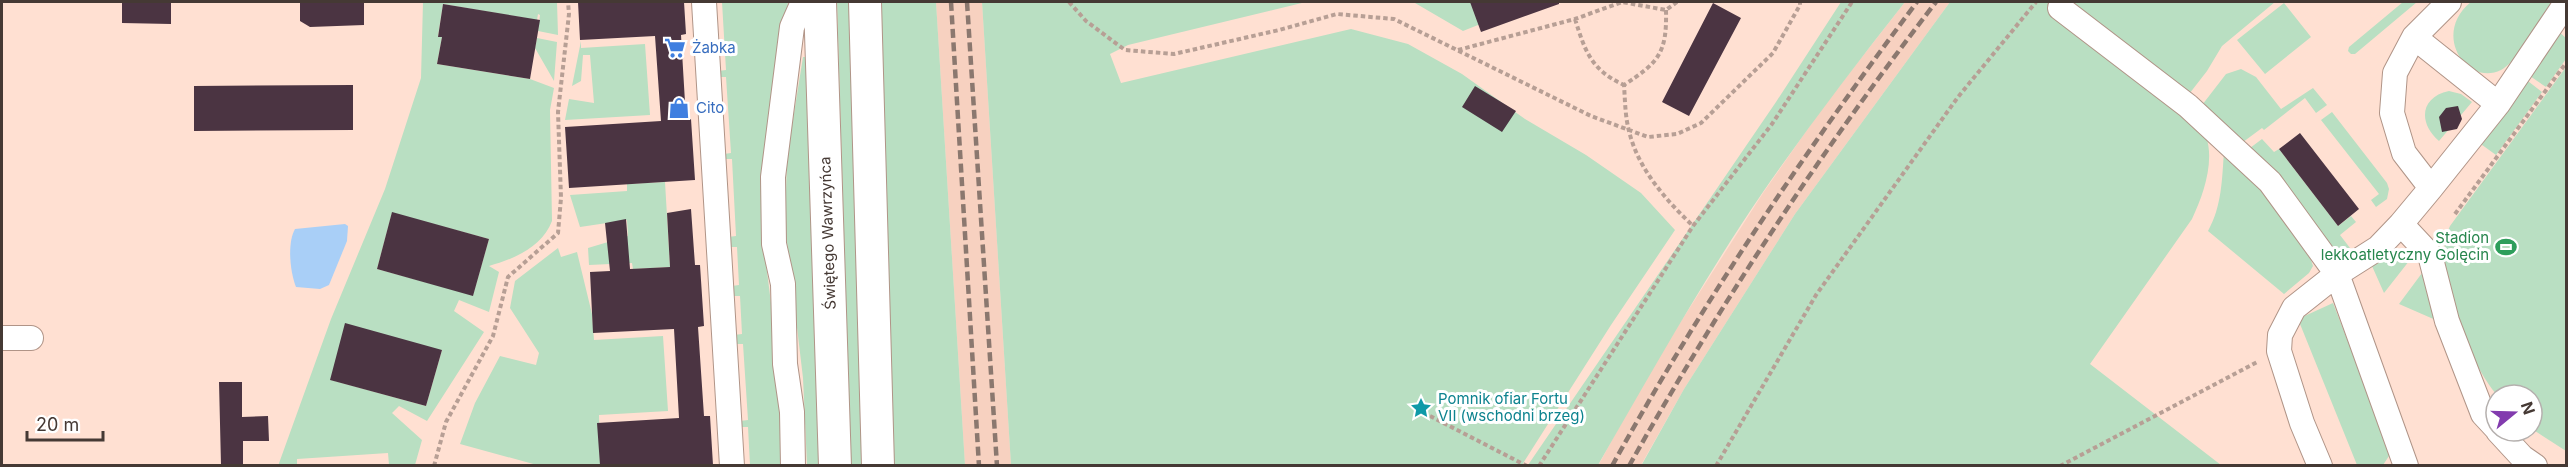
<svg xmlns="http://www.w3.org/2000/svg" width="2568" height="467" viewBox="0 0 2568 467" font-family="Inter,sans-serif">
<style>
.built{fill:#f7d1c0}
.green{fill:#b9dfc2;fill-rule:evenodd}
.water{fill:#a9cff7}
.building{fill:#4b3442}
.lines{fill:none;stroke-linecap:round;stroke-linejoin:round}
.minor-casing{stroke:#b09487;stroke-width:26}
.major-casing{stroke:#b09487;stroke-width:34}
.path{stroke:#b79f95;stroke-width:4;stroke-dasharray:4.5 3;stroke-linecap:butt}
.minor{stroke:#fff;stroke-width:24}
.major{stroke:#fff;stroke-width:32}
.rail{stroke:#8b786f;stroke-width:4.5;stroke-dasharray:9 4.5;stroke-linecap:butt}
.labels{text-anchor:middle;stroke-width:6;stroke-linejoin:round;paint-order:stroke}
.shop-label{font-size:15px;fill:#366cbe;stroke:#fff;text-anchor:start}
.street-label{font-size:15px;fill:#453934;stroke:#fff}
.leisure-label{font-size:15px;fill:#27864d;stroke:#fff;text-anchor:end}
.culture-label{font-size:15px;fill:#0d838f;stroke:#fff;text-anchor:start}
</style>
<rect width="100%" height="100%" fill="#ffe0d2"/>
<path class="built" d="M936,2H982L1011,465H965Z
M1905,2H1950L1795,214L1684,389L1641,465L1598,466L1650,370L1763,193L1823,107Z"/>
<path class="green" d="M423,2H557L558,35L538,31L540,15L538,14L537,20L443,4L438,36L442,37L437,64L530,79L554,88L550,110L552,221C542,247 514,259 489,266L499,272L489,312L459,300L454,311L484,332L427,421L399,406L392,413L422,440L415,465H389L388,453L297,459V465L278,466L331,319L385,189L421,78ZM392,213L489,239L473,295L377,269ZM442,350L426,406L331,380Z
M722,2H788L764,248L779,366L784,465H750L748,427H740V421L748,420L743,344H735L734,335L742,334L740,296H732V286L739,285L737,247H729L728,237L736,236L732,159H724V154L731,153L726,77H719L718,71L726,70Z
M837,2H849L863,465H851Z
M880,2H936L965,465H894Z
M982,2H1306L1128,45L1110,54L1121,83L1351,29L1408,44L1462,74L1525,119L1586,155L1641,193L1675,230L1611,325L1522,465H1011Z
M1405,2H1476L1483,23L1463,31L1415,3Z
M1841,2H1905C1856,64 1808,127 1763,192C1703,280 1651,373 1598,465H1528L1776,102Z
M1950,2H2275L2222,46L2207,71L2186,98C2192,111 2201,124 2206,136C2215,162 2203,196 2192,219L2090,364L2221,465L1641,466L1684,389L1795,214Z
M2403,2H2417L2355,54H2351L2348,51L2349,47Z
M2471,2H2555C2544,18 2517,62 2501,70C2467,87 2431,34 2471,2Z
M2284,3L2311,37L2265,74L2237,40Z
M2558,31L2566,38V59L2546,87L2527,74Z
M537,38L557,42L554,81L535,48Z
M581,41V48L645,44L650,115L565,120L569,99L594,103L590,55H583L581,81L572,86Z
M803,57H808L819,466L807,465L803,378L785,226L787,157Z
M2566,67V451L2532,429V395H2497C2469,362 2429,268 2450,226Z
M2241,69L2256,77L2281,109L2313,88L2327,105L2316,113L2305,98L2264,130L2262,128L2239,145L2199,109L2226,74Z
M2524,78L2542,92L2496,155L2478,142Z
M2449,91L2461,94L2472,102L2439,141C2418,123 2420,97 2449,91Z
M2332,112L2387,183L2389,189L2387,199L2376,207L2371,200L2379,194L2321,120Z
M2262,139L2274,152L2279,149L2338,226L2351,216L2356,222L2340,235L2350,248L2329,250L2246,151Z
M2224,151L2249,173L2310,257L2313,266L2309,273L2284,294L2208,231C2222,206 2222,179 2224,151Z
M665,182L670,267L633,269L632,263L589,265L588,248L628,236L627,220L580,227L570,195L627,191V184Z
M558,248L561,257L577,252L592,314L594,340L663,336L668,411L599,415L600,465H537L460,444L475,403L500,356L536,365L539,353L510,308L515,281Z
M2409,249L2413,256L2384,293L2372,266Z
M2422,273L2438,321L2399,304Z
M2333,303L2391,453L2383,465H2357L2298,319Z"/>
<path class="water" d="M345,224L348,226L347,241L329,285L320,289L296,287C290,272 287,243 295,229Z"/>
<path class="building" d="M122,2H171V24L122,23Z
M300,2H364V25L310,27L300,21Z
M578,2H684L686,34L681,35L686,119H691L695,180L569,188L565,127L661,121L655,36L580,40Z
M1470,2H1559V4L1481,32Z
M1713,3L1741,18L1689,116L1662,102Z
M443,4L540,20L530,79L437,64L442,37H438Z
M353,85V130L194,131V86Z
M1475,86L1516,111L1502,132L1462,107Z
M2458,106L2462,119L2457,129L2442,132L2439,117L2446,108Z
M2300,133L2359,209L2338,226L2279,149Z
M691,209L695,265H700L704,326L698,327L704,416H710L713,465H600L597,423L679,418L674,329L593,333L590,272L610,271L605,223L626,219L630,269L670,267L667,213Z
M392,212L489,239L473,296L377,269Z
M345,323L442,350L426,406L330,380Z
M219,382H242V417L268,416L269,441H243V465H221Z"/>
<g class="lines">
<defs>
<path id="minor" d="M704,2L732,466
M2449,2L2414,37L2395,73L2392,113L2404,153L2431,188L2401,224L2430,255L2447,321L2483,414L2496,428
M2060,8L2188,106L2270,182L2337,274L2406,466
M2414,37L2498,104
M2431,188L2498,104L2566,3
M2,338H31
M2498,431L2522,457L2535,466
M793,466L792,412L785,364L783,284L774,244L773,177L792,27L803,2
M2320,466L2302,423L2279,351L2280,335L2294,308L2337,274L2378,248L2401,224"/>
<path id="major" d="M820,2L835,466
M865,2L878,466"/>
</defs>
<use href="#minor" class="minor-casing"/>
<use href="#major" class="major-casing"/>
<path class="path" d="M1069,2L1086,21L1125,50L1174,54L1279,30L1337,14L1394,19L1591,116L1648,137L1677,134L1701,123L1773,53L1800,5V2
M1666,10C1667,53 1659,62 1624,85C1625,99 1625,116 1629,131C1638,169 1666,200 1693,226
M1575,19C1585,51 1591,70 1624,85
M1458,50L1575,19L1622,2L1666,10L1677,2
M2455,214L2566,63
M1430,416L1527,466
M434,466L446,422L493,336L508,277L558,233L561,198L558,112L569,14L568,2
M1539,466L1693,226L1772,124L1852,2
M1716,466L1816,295L1958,97L2036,2
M2060,466L2259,361"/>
<use href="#minor" class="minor"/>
<use href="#major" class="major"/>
<path class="rail" d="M951,2L979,466
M967,2L997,466
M1612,466C1702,303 1806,150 1917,2
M1629,466C1720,304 1823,148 1936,2"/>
</g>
<defs>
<symbol id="supermarket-bare" viewBox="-9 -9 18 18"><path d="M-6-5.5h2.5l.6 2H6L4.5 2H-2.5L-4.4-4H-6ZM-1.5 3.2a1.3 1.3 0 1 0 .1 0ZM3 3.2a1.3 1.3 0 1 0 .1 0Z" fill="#3f7fe0" stroke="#fff" stroke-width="2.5" paint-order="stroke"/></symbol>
<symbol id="shop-bare" viewBox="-9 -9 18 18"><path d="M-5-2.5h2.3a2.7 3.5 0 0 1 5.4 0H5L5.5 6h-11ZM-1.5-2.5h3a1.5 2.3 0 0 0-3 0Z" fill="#3f7fe0" stroke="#fff" stroke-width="2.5" paint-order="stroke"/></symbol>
<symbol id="stadium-bare" viewBox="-9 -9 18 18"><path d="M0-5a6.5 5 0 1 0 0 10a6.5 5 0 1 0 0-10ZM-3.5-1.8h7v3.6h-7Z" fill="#2e9e5b" stroke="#fff" stroke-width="2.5" paint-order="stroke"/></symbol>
<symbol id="sight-bare" viewBox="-9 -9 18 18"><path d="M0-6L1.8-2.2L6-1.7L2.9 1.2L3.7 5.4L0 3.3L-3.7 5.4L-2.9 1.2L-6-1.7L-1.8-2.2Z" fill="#0f9aa8" stroke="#fff" stroke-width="2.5" paint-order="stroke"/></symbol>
</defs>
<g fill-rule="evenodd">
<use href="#supermarket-bare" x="660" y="33" width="30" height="30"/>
<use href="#shop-bare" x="664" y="93" width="30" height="30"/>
<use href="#stadium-bare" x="2491" y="232" width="30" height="30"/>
<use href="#sight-bare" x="1406" y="393" width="30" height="30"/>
</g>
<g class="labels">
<g class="shop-label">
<text x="692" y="53">Żabka</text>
<text x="696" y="113">Cito</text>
</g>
<g class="street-label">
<text transform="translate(828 233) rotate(-92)" y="5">Świętego Wawrzyńca</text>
</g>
<g class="leisure-label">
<text x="2489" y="243">Stadion<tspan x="2489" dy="17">lekkoatletyczny Golęcin</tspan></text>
</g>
<g class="culture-label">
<text x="1438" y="404">Pomnik ofiar Fortu<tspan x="1438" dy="17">VII (wschodni brzeg)</tspan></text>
</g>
</g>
<rect width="2568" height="467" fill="none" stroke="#453934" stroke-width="6"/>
<g transform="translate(2514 413) rotate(71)"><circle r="28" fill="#ffffff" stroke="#b5b0ae" stroke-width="1.5"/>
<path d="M0-4.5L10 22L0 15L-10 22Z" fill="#823bae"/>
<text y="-9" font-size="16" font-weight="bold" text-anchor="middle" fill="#453934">N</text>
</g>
<path d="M27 431v9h76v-9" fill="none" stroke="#453934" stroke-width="3"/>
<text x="36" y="431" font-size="18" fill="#453934" stroke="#ffffff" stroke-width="4.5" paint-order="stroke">20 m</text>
</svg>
